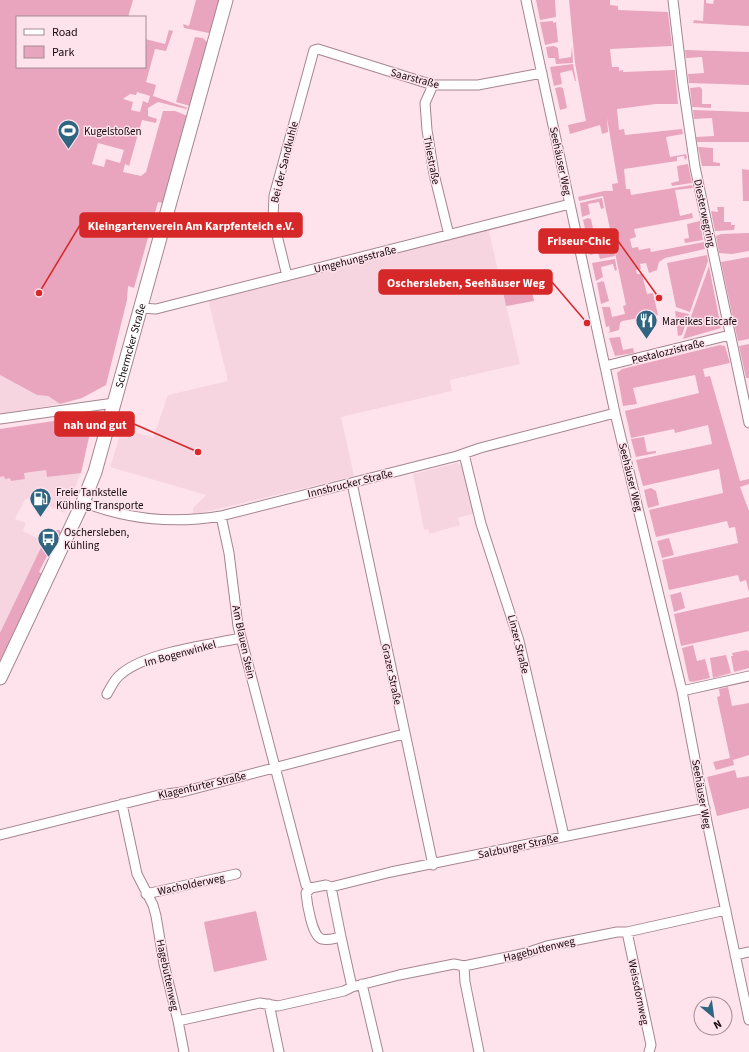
<svg xmlns="http://www.w3.org/2000/svg" width="749" height="1052" viewBox="0 0 749 1052" font-family="'Source Sans 3',sans-serif">
<style>
.built{fill:#f7d5e0}
.green{fill:#e9a5be;fill-rule:evenodd}
.lines{fill:none;stroke-linecap:round;stroke-linejoin:round}
.minor-casing{stroke:#a58590;stroke-width:11}
.secondary-casing{stroke:#a58590;stroke-width:15}
.minor{stroke:#fff;stroke-width:9}
.secondary{stroke:#fff;stroke-width:13}
.labels{text-anchor:middle;stroke-width:3;stroke-linejoin:round;paint-order:stroke}
.street-label{font-size:11px;fill:#14090d;stroke:#ffe3ec}
.poi-label{font-size:11px;fill:#14090d;stroke:#ffe3ec;text-anchor:start}
.leader{fill:none;stroke:#d62828;stroke-width:1.5}
.callout-dot{fill:#d62828;stroke:#ffe3ec;stroke-width:1.5}
.callout{fill:#d62828;stroke:#d62828;stroke-width:1.5}
.callout-label{font-size:12px;text-anchor:middle;font-weight:bold;fill:#fff}
</style>
<rect width="100%" height="100%" fill="#ffe3ec"/>
<path class="built" d="M488,228L520,364L450,380L452,391L341,417L354,476L193,515V508L206,495L110,467L122,428L153,438L168,395L228,381L208,299Z
M0,375L37,395L48,396L60,404L0,414Z
M0,448L84,460L81,473L64,513L47,505L48,497H31L25,500L15,519L26,523L23,531L44,541L0,652Z
M457,463L464,467L475,513L458,518L460,525L429,534L428,529L424,530L413,474Z"/>
<path class="green" d="M0,0H133L128,17H17V67H145V39L165,44L169,30L173,31L166,51L155,49L146,82L156,85L153,96L188,108L186,109L158,102L148,108V116L157,119L156,123L142,120L129,166L125,164L123,172L141,176L146,172L163,111H175L188,116L164,203L158,202L134,288L128,286L127,300L106,385L82,398L60,404L48,396L37,395L0,375ZM137,92L150,96L148,103L143,101L140,112L131,110L133,102L123,99L130,94L136,95ZM98,143L124,150L120,163L106,159L104,167L92,164Z
M196,0H221L212,32L209,33L184,28L183,24L189,26Z
M536,0H555L556,17L540,20Z
M569,0H610V5L618,6V10L668,12L672,46L610,49L612,67H619V71L623,70V72L675,70L678,104H656L617,109L619,130L624,129L625,135L682,129L683,134L666,137L670,157L686,154L687,158L685,160L684,156L677,157V161L624,169L626,189H630L631,195L692,185L693,188L675,190L680,216L692,213L693,218L634,229L636,237L630,239L632,248L638,247L639,250L650,248L651,252L704,242L705,249L665,258L659,262L657,270L649,273L646,263L640,264L641,269L636,270L637,274H642L647,294L653,293L658,315L622,321L620,323L619,330L608,333L610,331L609,326L606,327L602,307H610L612,317L625,314L623,306L626,305L603,196L579,201L578,197L604,191H613L612,184L618,183L607,118L608,132L602,134L600,125L570,134L568,125L586,121L575,63Z
M704,0H706V3L713,4L714,0H749V26L693,23L694,20L703,21Z
M553,21V23L556,22L558,42L545,45L540,22Z
M195,37L203,38L208,43L190,106L176,102Z
M554,46L558,48L559,59L571,57L572,46L573,63L556,64L555,58H548L546,47Z
M685,50L749,52V85L689,83L688,74L704,73L702,57L686,58Z
M573,64L576,81H575L572,70L560,73L562,84L554,86L550,67Z
M560,87L563,88L567,108L560,110L555,88Z
M700,87L702,89V104H711V108L692,107L690,88Z
M693,110L749,112V142H697L696,137L714,136L712,118L694,119Z
M698,147L713,148V162L720,163V166H702Z
M688,164L692,183L672,186L671,183L679,181L677,166Z
M742,169L749,170V201H743Z
M602,198L604,208L601,209L599,202L588,204L590,214L582,217L580,203Z
M717,207H724V222H731V225H735L734,230L715,231L711,211L718,212Z
M588,218L591,219L595,238L588,241L583,220Z
M700,221L703,240L685,243L684,239L689,238L687,224Z
M749,233V251L732,254L719,253L716,236L721,234Z
M596,242L599,253L610,251L609,243L612,242L615,256L600,259L598,253L590,255L588,243Z
M707,255L708,261L690,312L676,307L667,263Z
M749,257V339L738,341L721,262Z
M615,259L617,270L615,271L613,264L601,267L603,277L596,281L592,263Z
M709,266L721,328L683,339Z
M537,270L541,290L532,292L534,301L506,306L501,282L504,281V277Z
M602,281L604,282L609,301L601,304L597,283Z
M675,311L689,314L682,335L678,336Z
M620,337L623,350L633,348L634,353L615,356L609,338Z
M749,344V378H746L739,346Z
M720,345L725,346L730,363L703,369L705,377L710,376L740,481L749,479V484L740,487L749,511V592L746,580L740,582L738,575L669,590L662,560L738,543L735,527L729,528L727,521L656,537L649,510L723,493L719,469L643,486L636,460L712,444L708,425L675,433L674,429L631,438L625,411L699,393L695,375L633,388L637,404L623,406L617,373L622,369Z
M94,415L81,473L47,477L46,470L24,473L25,479L11,481L10,478L5,479L4,476L0,477V429Z
M644,437L647,452L656,451V453L636,457L631,439Z
M651,488L656,491L659,505L648,508L644,490Z
M56,530H60L61,535L55,552L50,550L39,572L44,575L0,665V633L48,533L54,535Z
M669,538L674,555L662,558L657,541Z
M681,592L685,608L674,612L670,595Z
M749,597V631L681,646L674,614Z
M693,645L697,661L705,659L710,678L692,682L689,681L682,648Z
M747,650L749,652V668L734,672L731,656H733L732,653Z
M726,655L731,673L713,678L710,658Z
M728,687L732,706L749,703V755L733,760L734,765L716,770L713,762L730,758L717,697L720,696L719,689Z
M735,770L737,778L749,776V808L717,816L707,777Z
M256,911L267,960L214,972L204,922Z"/>
<g class="lines">
<defs>
<path id="minor" d="M526,0L615,413L682,691L707,822L749,1020
M673,0L683,85L695,167L749,423
M433,85L425,103L427,130L434,174L449,235
M287,276L273,219L274,196L314,50L318,49L433,85H478L542,73
M141,308L156,309L570,204
M605,366L730,335
M0,419L114,403
M464,454L481,524L519,641L564,836
M352,483L433,865
M83,502C128,520 173,524 221,516L457,456L480,448L615,413
M221,516L229,553L238,626L306,885L311,888L326,885L331,887L391,872L705,808
M682,691L749,676
M107,694C111,687 115,678 121,674C147,652 208,645 241,638
M122,804L137,874L153,905L156,916L164,964L178,1021L260,1003L278,1006L344,991L352,987L399,975L454,964L464,966L526,953L547,946L617,932H627L726,910
M0,835L159,795L182,792L404,734
M311,888L306,893C307,903 312,937 322,939C328,941 335,938 341,937L331,887
M146,894L236,874
M627,932L651,1045L649,1052
M341,937L352,987
M735,955L749,952
M464,966L465,982L479,1052
M362,984L378,1052
M269,1004L279,1052
M178,1021L184,1052"/>
<g id="secondary">
<path id="s1" d="M0,678L83,502L95,472L226,0"/>
</g>
</defs>
<use href="#minor" class="minor-casing"/>
<use href="#secondary" class="secondary-casing"/>
<use href="#minor" class="minor"/>
<use href="#secondary" class="secondary"/>
</g>
<defs>
<symbol id="stadium-pin" viewBox="-11 -11 22 30"><path d="M0 17L-7.5 6A9.5 9.5 0 1 1 7.5 6Z" fill="#2f6580" stroke="#ffe3ec"/><path d="M0-5a6.5 5 0 1 0 0 10a6.5 5 0 1 0 0-10ZM-3.5-1.8h7v3.6h-7Z" fill="#fff"/></symbol>
<symbol id="restaurant-pin" viewBox="-11 -11 22 30"><path d="M0 17L-7.5 6A9.5 9.5 0 1 1 7.5 6Z" fill="#2f6580" stroke="#ffe3ec"/><path d="M-5-6h1v4h1v-4h1v4h1v-4h1v5L-1.5 .5V6h-2V.5L-5-1ZM5-6V6H3V1.5H1.5Q1.5-4 5-6Z" fill="#fff"/></symbol>
<symbol id="fuel-pin" viewBox="-11 -11 22 30"><path d="M0 17L-7.5 6A9.5 9.5 0 1 1 7.5 6Z" fill="#2f6580" stroke="#ffe3ec"/><path d="M-5.5-6h7V0h2V4h1.3V-2.5L3-4.5l.8-.8L6-3V5H2.5V1h-1V6h-7ZM-4.2-4.7v3.2H.2V-4.7Z" fill="#fff"/></symbol>
<symbol id="bus-pin" viewBox="-11 -11 22 30"><path d="M0 17L-7.5 6A9.5 9.5 0 1 1 7.5 6Z" fill="#2f6580" stroke="#ffe3ec"/><path d="M-5-6H5V4H4V6H2V4H-2V6H-4V4H-5ZM-3.5-4V0h7V-4ZM-3.5 1.2v1.5H-2V1.2ZM2 1.2v1.5H3.5V1.2Z" fill="#fff"/></symbol>
</defs>
<g fill-rule="evenodd">
<use href="#stadium-pin" x="56" y="118" width="25" height="34"/>
<use href="#restaurant-pin" x="634" y="308" width="25" height="34"/>
<use href="#fuel-pin" x="28" y="486" width="25" height="34"/>
<use href="#bus-pin" x="36" y="526" width="25" height="34"/>
</g>
<g class="labels">
<g class="street-label">
<text transform="translate(415 78) rotate(15)" y="4">Saarstraße</text>
<text transform="translate(432 160) rotate(79)" y="4">Thiestraße</text>
<text transform="translate(561 161) rotate(78)" y="4">Seehäuser Weg</text>
<text transform="translate(284 162) rotate(-76)" y="4">Bei der Sandkuhle</text>
<text transform="translate(705 213) rotate(78)" y="4">Diesterwegring</text>
<text transform="translate(355 259) rotate(-14)" y="4">Umgehungsstraße</text>
<text dy="4" stroke="none"><textPath href="#s1" startOffset="358">Schermcker Straße</textPath></text>
<text transform="translate(668 351) rotate(-14)" y="4">Pestalozzistraße</text>
<text transform="translate(631 477) rotate(76)" y="4">Seehäuser Weg</text>
<text transform="translate(350 483) rotate(-14)" y="4">Innsbrucker Straße</text>
<text transform="translate(244 642) rotate(78)" y="4">Am Blauen Stein</text>
<text transform="translate(519 644) rotate(76)" y="4">Linzer Straße</text>
<text transform="translate(180 653) rotate(-15)" y="4">Im Bogenwinkel</text>
<text transform="translate(392 674) rotate(78)" y="4">Grazer Straße</text>
<text transform="translate(202 785) rotate(-13)" y="4">Klagenfurter Straße</text>
<text transform="translate(702 794) rotate(80)" y="4">Seehäuser Weg</text>
<text transform="translate(518 846) rotate(-12)" y="4">Salzburger Straße</text>
<text transform="translate(191 884) rotate(-12)" y="4">Wacholderweg</text>
<text transform="translate(539 949) rotate(-14)" y="4">Hagebuttenweg</text>
<text transform="translate(168 975) rotate(78)" y="4">Hagebuttenweg</text>
<text transform="translate(639 992) rotate(78)" y="4">Weissdornweg</text>
</g>
<g class="poi-label">
<text x="84" y="135">Kugelstoßen</text>
<text x="662" y="325">Mareikes Eiscafe</text>
<text x="56" y="496">Freie Tankstelle<tspan x="56" dy="13">Kühling Transporte</tspan></text>
<text x="64" y="536">Oschersleben,<tspan x="64" dy="13">Kühling</tspan></text>
</g>
</g>
<path class="leader" d="M39 293L80 225M659 298L618 241M587 323L552 282M198 452L134 424"/>
<g class="callout-dot">
<circle cx="39" cy="293" r="4"/>
<circle cx="659" cy="298" r="4"/>
<circle cx="587" cy="323" r="4"/>
<circle cx="198" cy="452" r="4"/>
</g>
<g class="callout">
<rect x="80" y="213" width="222" height="24" rx="4"/>
<rect x="539" y="229" width="79" height="24" rx="4"/>
<rect x="379" y="270" width="173" height="24" rx="4"/>
<rect x="55" y="412" width="79" height="24" rx="4"/>
</g>
<g class="callout-label">
<text x="191" y="230">Kleingartenverein Am Karpfenteich e.V.</text>
<text x="579" y="245">Friseur-Chic</text>
<text x="466" y="287">Oschersleben, Seehäuser Weg</text>
<text x="95" y="429">nah und gut</text>
</g>
<rect x="16" y="16" width="130" height="52" fill="#ffe3ec" stroke="#a18c93"/>
<rect x="24" y="29" width="20" height="6" fill="#ffffff" stroke="#a18c93"/>
<text x="52" y="36" font-size="12" fill="#14090d">Road</text>
<rect x="24" y="46" width="20" height="12" fill="#e9a5be" stroke="#a18c93"/>
<text x="52" y="56" font-size="12" fill="#14090d">Park</text>
<g transform="translate(713 1016) rotate(151)"><circle r="19" fill="#ffe3ec" stroke="#a18c93"/>
<path d="M0-3L7 15L0 10L-7 15Z" fill="#2f6580"/>
<text y="-6" font-size="11" font-weight="bold" text-anchor="middle" fill="#14090d">N</text>
</g>
</svg>
